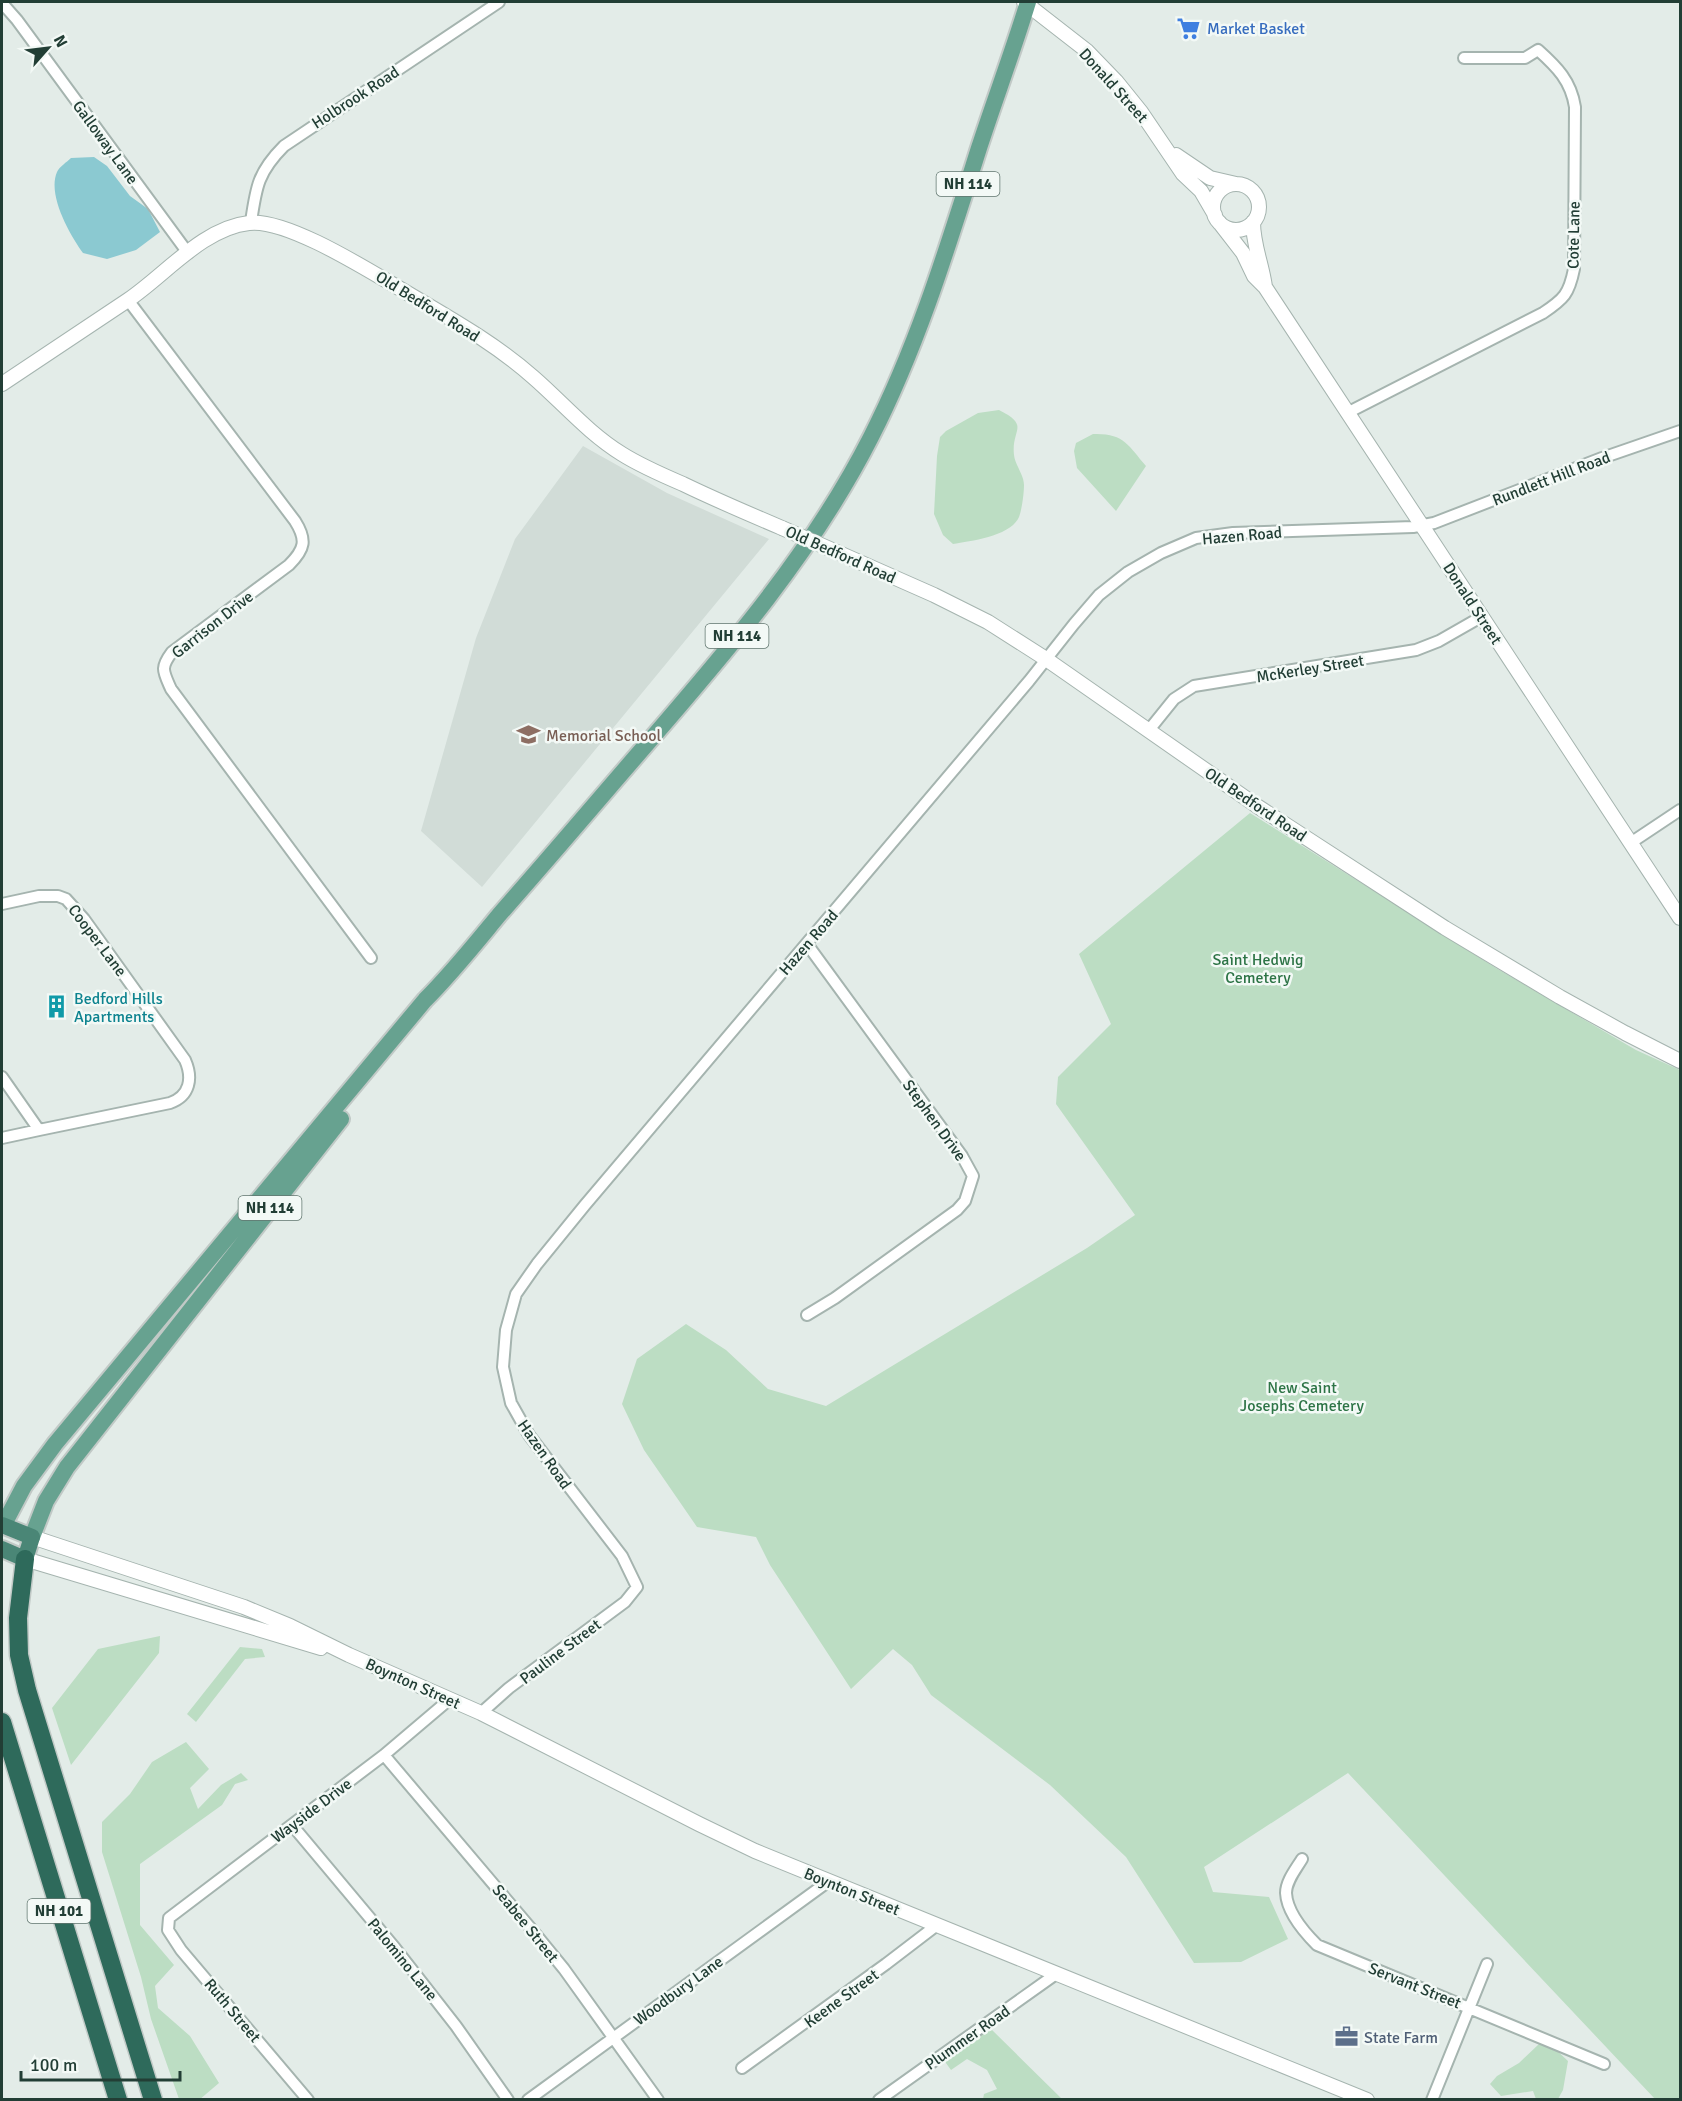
<svg xmlns="http://www.w3.org/2000/svg" width="1682" height="2101" viewBox="0 0 1682 2101" font-family="Signika,sans-serif">
<style>
.built{fill:#d1dcd7}
.green{fill:#bcddc3}
.water{fill:#8bc9d1}
.lines{fill:none;stroke-linecap:round;stroke-linejoin:round}
.minor-casing{stroke:#a5b4af;stroke-width:14}
.tertiary-casing{stroke:#a5b4af;stroke-width:16}
.primary-casing{stroke:#c1c9c6;stroke-width:20}
.trunk-casing{stroke:#c1c9c6;stroke-width:20}
.motorway-casing{stroke:#c1c9c6;stroke-width:21}
.minor{stroke:#fff;stroke-width:10}
.tertiary{stroke:#fff;stroke-width:14}
.primary{stroke:#67a290;stroke-width:16}
.trunk{stroke:#4a8676;stroke-width:16}
.motorway{stroke:#2e6a5b;stroke-width:18}
.tertiary-bridge-casing{stroke:#a5b4af;stroke-width:16;stroke-linecap:butt}
.tertiary-bridge{stroke:#fff;stroke-width:14}
.labels{text-anchor:middle;stroke-width:5;stroke-linejoin:round;paint-order:stroke}
.shield{fill:#f3f9f6;stroke:#61766f;stroke-width:1.5}
.shield-label{font-size:15px;font-weight:bold;fill:#223e35}
.shop-label{font-size:16px;fill:#366cbe;stroke:#f3f9f6;text-anchor:start}
.street-label{font-size:16px;fill:#223e35;stroke:#f3f9f6}
.education-label{font-size:16px;fill:#785e54;stroke:#f3f9f6;text-anchor:start}
.park-label{font-size:16px;fill:#2d7446;stroke:#f3f9f6}
.culture-label{font-size:16px;fill:#0d838f;stroke:#f3f9f6;text-anchor:start}
.service-label{font-size:16px;fill:#4e5e75;stroke:#f3f9f6;text-anchor:start}
</style>
<rect width="100%" height="100%" fill="#e3ece8"/>
<path class="built" d="M583,446L667,493L769,539L482,887L421,831L476,638L515,539Z"/>
<path class="green" d="M999,410C1031,426 1011,429 1014,455C1015,465 1024,475 1024,485C1024,493 1022,509 1019,517C1011,536 971,541 953,544L943,535L934,514L937,456L940,437L946,431L978,413Z
M1093,434C1124,433 1128,445 1146,466L1116,511L1077,468L1074,451L1076,443Z
M1250,813L1496,968L1636,1050L1680,1070V2099H1655L1348,1773L1204,1867L1213,1892L1269,1897L1288,1939L1241,1962L1194,1963L1126,1857L1050,1785L931,1695L912,1665L893,1649L851,1689L770,1565L756,1537L697,1527L644,1450L622,1404L637,1359L686,1324L726,1350L768,1389L826,1406L1087,1248L1135,1215L1056,1104L1058,1077L1111,1024L1079,954Z
M160,1636L159,1653L71,1765L52,1708L98,1649Z
M240,1647L262,1649L265,1657L245,1659L196,1722L187,1714Z
M186,1742L209,1769L190,1788L198,1809L221,1785L241,1773L248,1780L235,1784L222,1805L140,1864V1925L174,1965L155,1986L158,2008L190,2036L219,2083L199,2100L179,2099L151,2019L141,1977L102,1852V1822L130,1794L152,1762Z
M990,2028L1062,2099H983L984,2094L997,2089L987,2070L967,2059L951,2070L943,2059Z
M1539,2044L1553,2047L1568,2061L1563,2090L1558,2099H1536L1533,2091L1501,2096L1490,2084L1497,2076L1519,2063Z"/>
<path class="water" d="M94,157L107,166L130,196L148,209L160,232L136,250L107,259L83,253C70,235 47,195 57,172C59,167 67,162 71,158Z"/>
<g class="lines">
<defs>
<path id="minor" d="M2,3L17,20L188,253
M251,222C256,187 258,172 284,146L499,2
M128,300L295,521C307,540 305,549 289,565L172,652C160,668 163,671 171,689L371,958
M1347,413L1543,313C1564,299 1569,294 1574,269L1575,107C1571,81 1557,67 1538,50L1525,58H1464
M1149,730L1174,699L1194,686L1416,650L1439,641L1481,617
M1632,842L1680,810
M2,904L39,896H58L66,899L84,919L185,1060C193,1078 190,1096 170,1103L39,1130
M807,944L962,1156L973,1176L965,1201L957,1210L835,1298L807,1315
M2,1077L39,1130L2,1138
M481,1713L509,1688L625,1602L637,1587L622,1556L529,1435L511,1403L503,1367L506,1330L516,1294L537,1264L585,1205L1029,681L1074,624L1099,595L1128,572L1161,553L1196,538L1233,533L1413,527L1434,523L1602,458L1680,431
M384,1755L533,1931L564,1969L658,2100
M292,1825L395,1948L456,2026L508,2100
M1302,1859C1296,1869 1286,1881 1286,1893C1287,1913 1304,1932 1317,1945L1604,2064
M742,2068L886,1964L937,1925
M308,2100L181,1950L168,1930L169,1918L384,1755L450,1699
M528,2100L829,1881
M879,2100L1056,1974
M1432,2100L1487,1964"/>
<path id="tertiary" d="M1024,2L1087,51L1116,81L1141,112L1183,174L1201,191L1215,215
M1176,155L1210,178L1236,184
M1213 207a23 23 0 1 1 46 0a23 23 0 1 1-46 0Z
M1219,222L1243,253L1254,276L1265,287L1680,918
M1253,222C1253,245 1262,264 1265,287
M2,384L128,300C165,275 203,228 249,223C288,218 374,274 409,294C451,319 496,344 533,377C563,403 588,433 622,454C641,466 662,475 683,484C716,500 749,514 782,528
M839,553L934,595L988,622L1046,659L1257,806L1445,928L1560,997L1625,1033L1680,1061
M32,1537L244,1607L290,1626L349,1655L481,1713L699,1824L755,1851L1367,2100
M25,1559L321,1648"/>
<path id="primary" d="M3,1526L24,1486L55,1444L425,1000C452,973 475,944 499,915C536,873 572,831 608,789C703,678 804,569 871,437C918,345 948,246 979,148C995,99 1013,51 1028,2
M32,1537L46,1501L67,1467L341,1119"/>
<path id="trunk" d="M2,1525L32,1537L25,1559L2,1549"/>
<path id="motorway" d="M25,1559L18,1618L19,1655L27,1690L153,2100
M2,1722L118,2100"/>
</defs>
<use href="#minor" class="minor-casing"/>
<use href="#tertiary" class="tertiary-casing"/>
<use href="#primary" class="primary-casing"/>
<use href="#trunk" class="trunk-casing"/>
<use href="#motorway" class="motorway-casing"/>
<use href="#minor" class="minor"/>
<use href="#tertiary" class="tertiary"/>
<use href="#primary" class="primary"/>
<use href="#trunk" class="trunk"/>
<use href="#motorway" class="motorway"/>
<defs>
<path id="tertiary-bridge" d="M782,528L839,553"/>
</defs>
<use href="#tertiary-bridge" class="tertiary-bridge-casing"/>
<use href="#tertiary-bridge" class="tertiary-bridge"/>
</g>
<defs>
<symbol id="supermarket-bare" viewBox="-9 -9 18 18"><path d="M-6-5.5h2.5l.6 2H6L4.5 2H-2.5L-4.4-4H-6ZM-1.5 3.2a1.3 1.3 0 1 0 .1 0ZM3 3.2a1.3 1.3 0 1 0 .1 0Z" fill="#3f7fe0" stroke="#f3f9f6" stroke-width="2.5" paint-order="stroke"/></symbol>
<symbol id="school-bare" viewBox="-9 -9 18 18"><path d="M0-5L7-2L0 1L-7-2ZM-4 1L0 2.5L4 1V4Q0 6-4 4Z" fill="#8d6e63" stroke="#f3f9f6" stroke-width="2.5" paint-order="stroke"/></symbol>
<symbol id="building-bare" viewBox="-9 -9 18 18"><path d="M-4-6H4V6H1V3H-1V6H-4ZM-2.5-4.3h1.7v1.8h-1.7ZM.8-4.3h1.7v1.8H.8ZM-2.5-1h1.7V.8h-1.7ZM.8-1h1.7V.8H.8Z" fill="#0f9aa8" stroke="#f3f9f6" stroke-width="2.5" paint-order="stroke"/></symbol>
<symbol id="office-bare" viewBox="-9 -9 18 18"><path d="M-6-3h4V-5.5h4V-3h4V5H-6ZM-1-4.5V-3h2v-1.5ZM-6 0V1H6V0Z" fill="#5c6f8a" stroke="#f3f9f6" stroke-width="2.5" paint-order="stroke"/></symbol>
</defs>
<g fill-rule="evenodd">
<use href="#supermarket-bare" x="1172" y="12" width="33" height="33"/>
<use href="#school-bare" x="512" y="718" width="33" height="33"/>
<use href="#building-bare" x="40" y="990" width="33" height="33"/>
<use href="#office-bare" x="1330" y="2020" width="33" height="33"/>
</g>
<g class="labels">
<g class="shield">
<rect x="936.5" y="172" width="63" height="24" rx="4.5"/>
<rect x="705.5" y="624" width="63" height="24" rx="4.5"/>
<rect x="238.5" y="1196" width="63" height="24" rx="4.5"/>
<rect x="27.5" y="1899" width="63" height="24" rx="4.5"/>
</g>
<g class="shield-label">
<text x="968" y="189">NH 114</text>
<text x="737" y="641">NH 114</text>
<text x="270" y="1213">NH 114</text>
<text x="59" y="1916">NH 101</text>
</g>
<g class="shop-label">
<text x="1207" y="34">Market Basket</text>
</g>
<g class="street-label">
<text transform="translate(1114 85) rotate(48)" y="6">Donald Street</text>
<text transform="translate(355 97) rotate(-33)" y="6">Holbrook Road</text>
<text transform="translate(106 142) rotate(54)" y="6">Galloway Lane</text>
<text transform="translate(1573 235) rotate(-89)" y="6">Cote Lane</text>
<text transform="translate(428 306) rotate(32)" y="6">Old Bedford Road</text>
<text transform="translate(1551 478) rotate(-21)" y="6">Rundlett Hill Road</text>
<text transform="translate(1242 535) rotate(-5)" y="6">Hazen Road</text>
<text transform="translate(841 554) rotate(24)" y="6">Old Bedford Road</text>
<text transform="translate(1473 603) rotate(57)" y="6">Donald Street</text>
<text transform="translate(212 624) rotate(-38)" y="6">Garrison Drive</text>
<text transform="translate(1310 668) rotate(-9)" y="6">McKerley Street</text>
<text transform="translate(1256 804) rotate(34)" y="6">Old Bedford Road</text>
<text transform="translate(98 940) rotate(53)" y="6">Cooper Lane</text>
<text transform="translate(808 942) rotate(-49)" y="6">Hazen Road</text>
<text transform="translate(935 1120) rotate(54)" y="6">Stephen Drive</text>
<text transform="translate(545 1454) rotate(55)" y="6">Hazen Road</text>
<text transform="translate(560 1651) rotate(-37)" y="6">Pauline Street</text>
<text transform="translate(413 1683) rotate(24)" y="6">Boynton Street</text>
<text transform="translate(311 1810) rotate(-37)" y="6">Wayside Drive</text>
<text transform="translate(852 1891) rotate(22)" y="6">Boynton Street</text>
<text transform="translate(526 1923) rotate(51)" y="6">Seabee Street</text>
<text transform="translate(403 1959) rotate(51)" y="6">Palomino Lane</text>
<text transform="translate(1415 1985) rotate(22)" y="6">Servant Street</text>
<text transform="translate(678 1990) rotate(-36)" y="6">Woodbury Lane</text>
<text transform="translate(841 1998) rotate(-36)" y="6">Keene Street</text>
<text transform="translate(233 2010) rotate(50)" y="6">Ruth Street</text>
<text transform="translate(967 2037) rotate(-35)" y="6">Plummer Road</text>
</g>
<g class="education-label">
<text x="546" y="741">Memorial School</text>
</g>
<g class="park-label">
<text x="1258" y="965">Saint Hedwig<tspan x="1258" dy="18">Cemetery</tspan></text>
<text x="1302" y="1393">New Saint<tspan x="1302" dy="18">Josephs Cemetery</tspan></text>
</g>
<g class="culture-label">
<text x="74" y="1004">Bedford Hills<tspan x="74" dy="18">Apartments</tspan></text>
</g>
<g class="service-label">
<text x="1364" y="2043">State Farm</text>
</g>
</g>
<rect width="1682" height="2101" fill="none" stroke="#223e35" stroke-width="6"/>
<g transform="translate(48 48) rotate(62)" stroke="#f3f9f6" stroke-width="4.5" paint-order="stroke">
<path d="M0-4.5L10 22L0 15L-10 22Z" fill="#223e35"/>
<text y="-9" font-size="16" font-weight="bold" text-anchor="middle" fill="#223e35">N</text>
</g>
<path d="M21 2071v9h159v-9" fill="none" stroke="#223e35" stroke-width="3"/>
<text x="30" y="2071" font-size="18" fill="#223e35" stroke="#f3f9f6" stroke-width="4.5" paint-order="stroke">100 m</text>
</svg>
